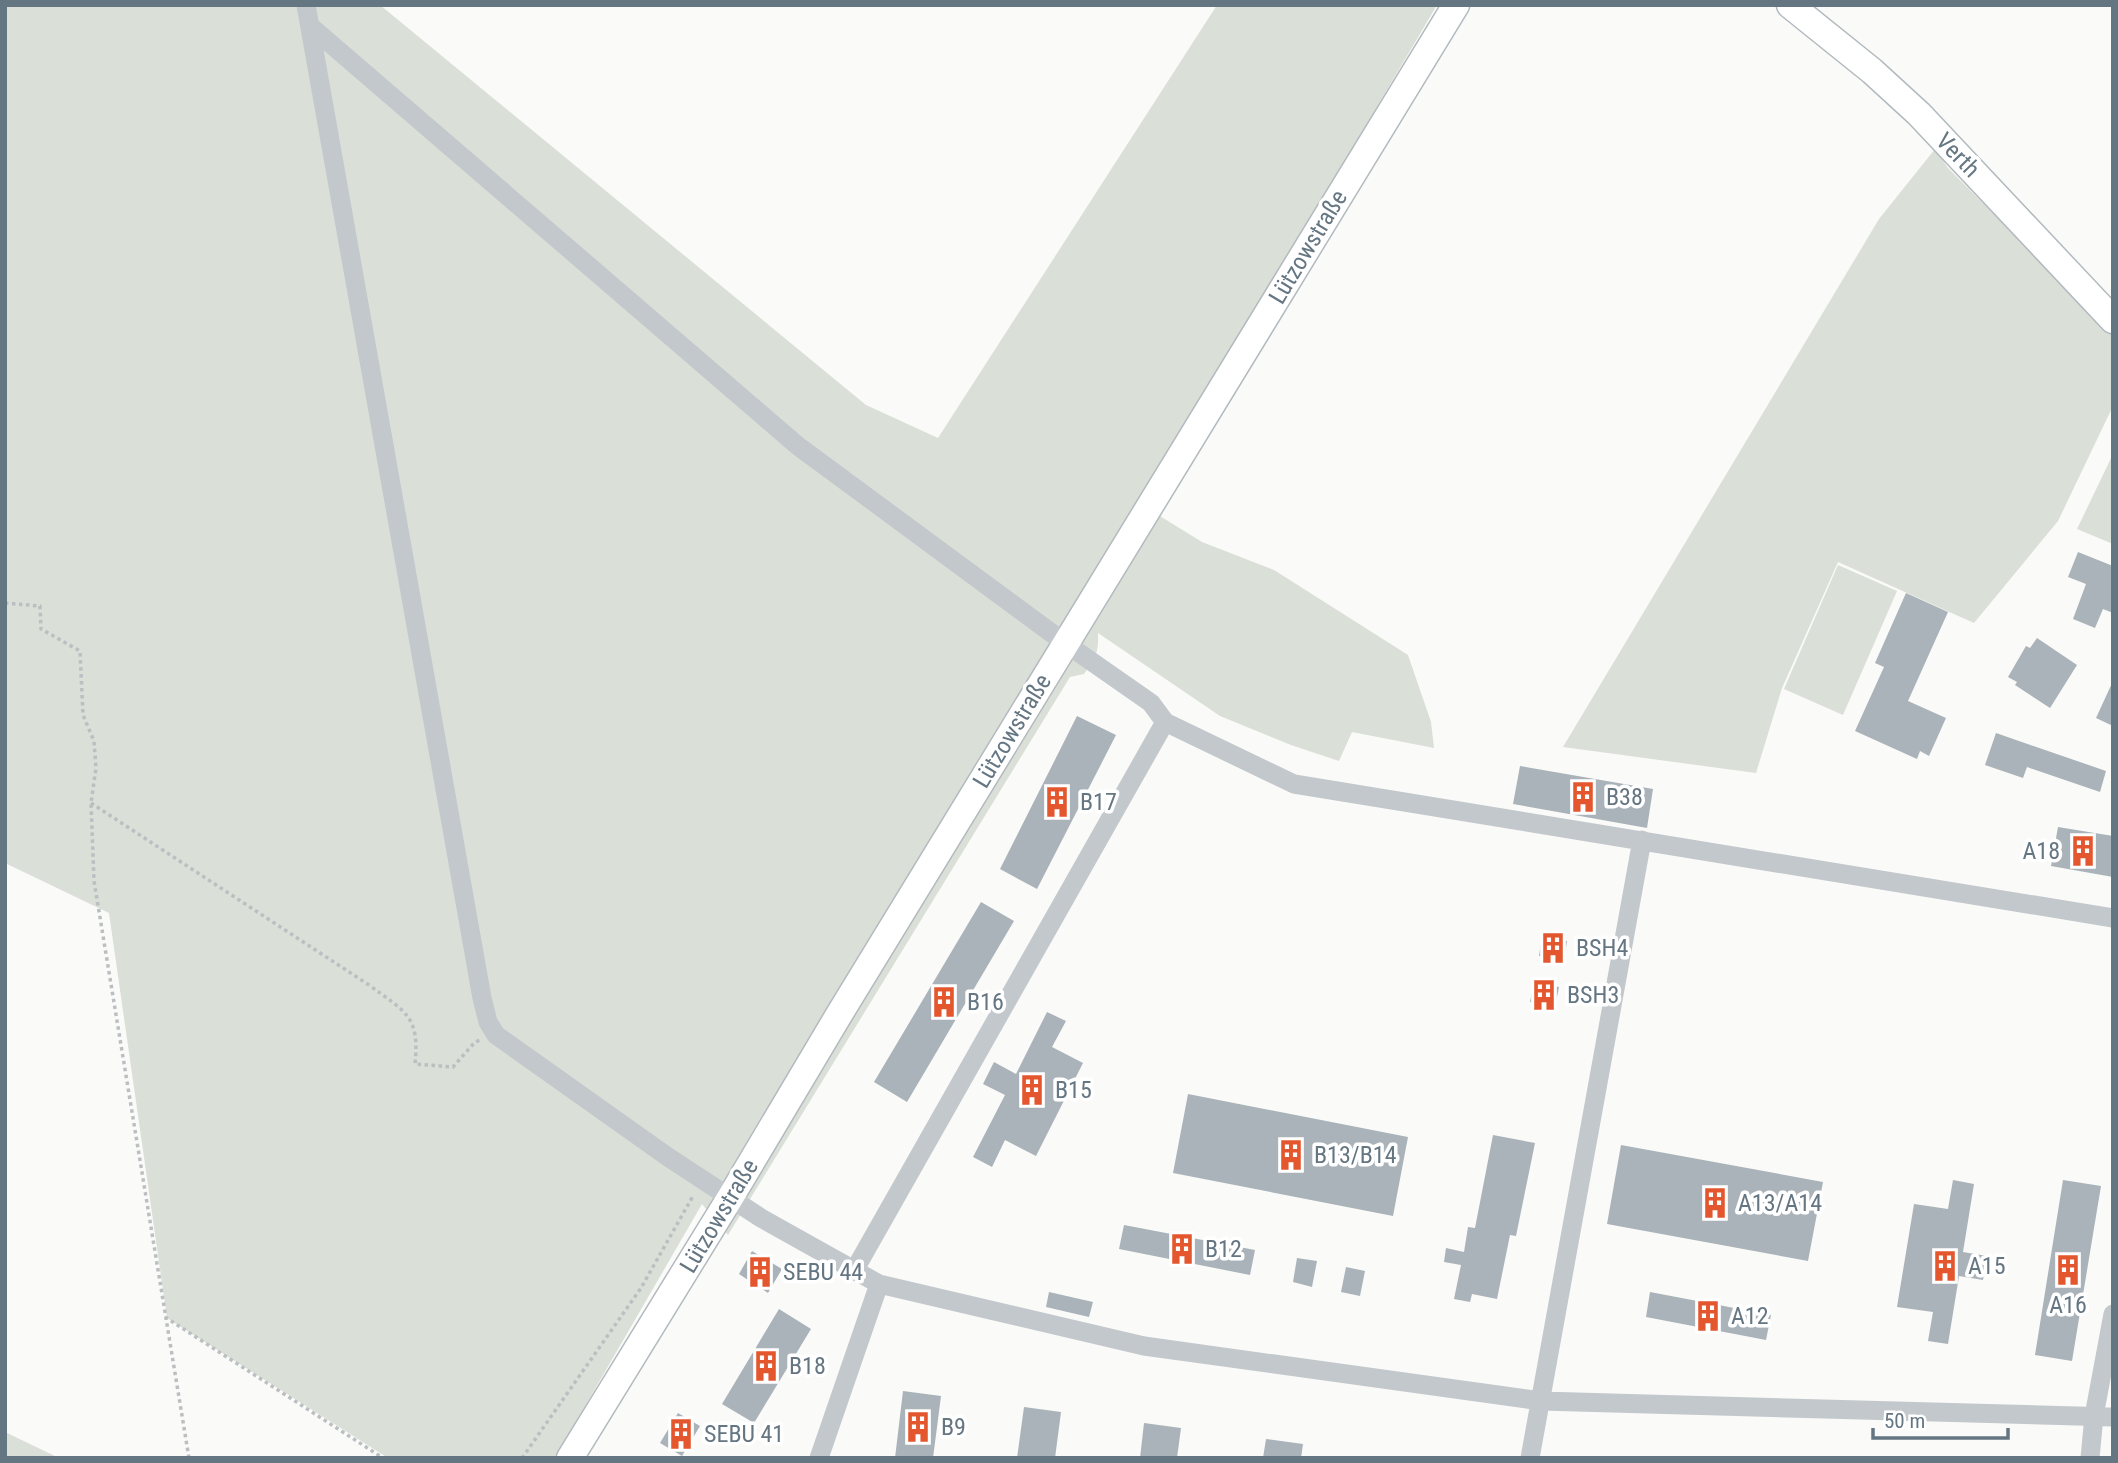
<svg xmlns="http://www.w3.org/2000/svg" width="2118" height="1463" viewBox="0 0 2118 1463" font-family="'Roboto Condensed',sans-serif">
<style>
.green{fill:#dadfd7}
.building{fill:#aab3b9}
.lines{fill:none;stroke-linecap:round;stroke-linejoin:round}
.secondary-casing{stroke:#b3babf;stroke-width:29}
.path{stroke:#bbbfc2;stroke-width:3.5;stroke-dasharray:3.5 3.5;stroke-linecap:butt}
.street{stroke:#c3c8cc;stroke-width:19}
.secondary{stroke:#fff;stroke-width:26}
.labels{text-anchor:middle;stroke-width:7;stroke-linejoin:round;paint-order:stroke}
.street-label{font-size:24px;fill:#657683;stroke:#fff}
.poi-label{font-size:24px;fill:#657683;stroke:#fff;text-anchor:start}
</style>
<rect width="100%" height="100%" fill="#fafaf8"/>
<path class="green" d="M5,5H380L866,405L938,438L1217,5H1437L1142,505L1202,542L1274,570L1408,655L1431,722L1434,748L1352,732L1339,761L1291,745L1220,716L1098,633C1099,653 1095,658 1084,674L1070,677L728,1235L702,1204L555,1458H388L167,1318L109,913L5,863Z
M1935,149L1948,168L2113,334V406L2058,521L1974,623L1838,562L1782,688L1756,773L1563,747L1879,219Z
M2113,454V544L2077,529Z
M1838,565L1897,591L1843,715L1784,689Z
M5,1432L59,1458H5Z"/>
<path class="building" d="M2078,552L2113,566V613L2103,609L2095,628L2073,619L2086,584L2068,577Z
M1906,593L1948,612L1908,701L1946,718L1929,756L1920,751L1917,759L1855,731L1884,667L1875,663Z
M2037,638L2077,665L2050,708L2015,685L2017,682L2008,677L2026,646L2030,648Z
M2113,681V726L2096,718Z
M1077,716L1116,735L1037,889L1000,869Z
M1996,733L2106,771L2100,792L2027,767L2023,778L1985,765Z
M1520,766L1653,789L1647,828L1513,804Z
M2058,827L2113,836V877L2051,866Z
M981,902L1014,921L907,1102L874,1082Z
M1542,936L1567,941L1564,960L1539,956Z
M1534,983L1559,987L1555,1007L1530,1002Z
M1047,1012L1066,1021L1052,1047L1083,1063L1036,1156L1005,1140L992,1167L973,1157L1005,1095L983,1084L994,1062L1016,1074Z
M1188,1094L1408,1137L1393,1216L1173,1173Z
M1493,1135L1535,1143L1516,1236L1510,1235L1497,1299L1472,1294L1470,1302L1454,1299L1461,1265L1444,1262L1446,1248L1464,1252L1468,1227L1475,1228Z
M1621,1145L1823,1182L1808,1261L1607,1224Z
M1953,1180L1974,1184L1963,1252L1987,1256L1983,1280L1959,1276L1948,1344L1928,1341L1933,1312L1897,1307L1914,1204L1948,1209Z
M2063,1180L2101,1186L2072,1361L2035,1355Z
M1124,1225L1255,1250L1250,1275L1119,1249Z
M752,1251L782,1269L768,1293L739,1274Z
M1297,1258L1317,1261L1312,1287L1293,1282Z
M1346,1267L1365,1271L1360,1296L1341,1292Z
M1049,1292L1093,1302L1089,1317L1046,1307Z
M1650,1292L1771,1315L1766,1340L1646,1317Z
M779,1309L811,1329L754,1423L722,1404Z
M903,1391L941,1396L933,1458H895Z
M1024,1407L1061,1412L1055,1458H1017Z
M678,1413L700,1426L682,1456L660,1443Z
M1144,1423L1181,1428L1177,1458H1140Z
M1266,1439L1303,1444L1301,1458H1263Z"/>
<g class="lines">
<defs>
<path id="secondary" d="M1790,5L1872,71L1919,114L2113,320
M570,1458L730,1198L837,1018L1456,5"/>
</defs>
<use href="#secondary" class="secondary-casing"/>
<path class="path" d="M5,603L40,606L41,629L80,651L83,715L94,741L96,768L91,803L94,881L189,1458
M91,803L369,985C405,1012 420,1015 415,1064L453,1067L475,1042L480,1040
M165,1317L383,1458
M522,1458L641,1288L693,1196"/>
<path class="street" d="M306,5L482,998L488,1022L496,1035L668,1157L761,1218L879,1284L1144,1346L1541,1401L2113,1417
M310,26L798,446L1065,643L1151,703L1165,722L1294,784L2113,918
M854,1271L1165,722
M819,1458L879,1284
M1530,1458L1642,840
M2090,1458L2094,1416L2113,1314"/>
<use href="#secondary" class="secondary"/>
</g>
<defs>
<symbol id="building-bare" viewBox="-9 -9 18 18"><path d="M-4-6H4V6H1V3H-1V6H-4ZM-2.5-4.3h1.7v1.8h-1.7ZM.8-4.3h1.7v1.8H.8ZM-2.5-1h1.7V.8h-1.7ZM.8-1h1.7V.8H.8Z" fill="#e4572e" stroke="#fff" stroke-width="2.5" paint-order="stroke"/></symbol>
</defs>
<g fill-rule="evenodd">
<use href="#building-bare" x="1561" y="775" width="44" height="44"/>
<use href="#building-bare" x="1035" y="780" width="44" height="44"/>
<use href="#building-bare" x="2061" y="829" width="44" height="44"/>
<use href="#building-bare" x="1531" y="926" width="44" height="44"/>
<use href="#building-bare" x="1522" y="973" width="44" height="44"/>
<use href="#building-bare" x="922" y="980" width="44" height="44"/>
<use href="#building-bare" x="1010" y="1068" width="44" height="44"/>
<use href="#building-bare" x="1269" y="1133" width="44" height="44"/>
<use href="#building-bare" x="1693" y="1181" width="44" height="44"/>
<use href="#building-bare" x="1160" y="1227" width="44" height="44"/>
<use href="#building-bare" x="1923" y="1244" width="44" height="44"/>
<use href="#building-bare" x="2046" y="1248" width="44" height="44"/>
<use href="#building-bare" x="738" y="1250" width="44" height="44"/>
<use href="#building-bare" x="1686" y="1294" width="44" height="44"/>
<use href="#building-bare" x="744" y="1344" width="44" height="44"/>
<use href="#building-bare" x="896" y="1405" width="44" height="44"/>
<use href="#building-bare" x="659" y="1412" width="44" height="44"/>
</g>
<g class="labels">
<g class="street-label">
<text transform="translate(1958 155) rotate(46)" y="8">Verth</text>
<text transform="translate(1308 247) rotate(-59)" y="8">Lützowstraße</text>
<text transform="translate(1012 731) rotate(-59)" y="8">Lützowstraße</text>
<text transform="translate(719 1216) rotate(-59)" y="8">Lützowstraße</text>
</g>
<g class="poi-label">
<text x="1606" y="805">B38</text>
<text x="1080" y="810">B17</text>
<text x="2060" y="859" text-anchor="end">A18</text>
<text x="1576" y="956">BSH4</text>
<text x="1567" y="1003">BSH3</text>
<text x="967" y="1010">B16</text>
<text x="1055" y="1098">B15</text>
<text x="1314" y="1163">B13/B14</text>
<text x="1738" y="1211">A13/A14</text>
<text x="1205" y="1257">B12</text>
<text x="1968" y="1274">A15</text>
<text x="783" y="1280">SEBU 44</text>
<text x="2068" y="1313" text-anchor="middle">A16</text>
<text x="1731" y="1324">A12</text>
<text x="789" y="1374">B18</text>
<text x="941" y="1435">B9</text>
<text x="704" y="1442">SEBU 41</text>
</g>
</g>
<rect width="2118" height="1463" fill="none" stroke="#657683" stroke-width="14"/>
<path d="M1873 1428v10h135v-10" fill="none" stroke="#657683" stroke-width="3.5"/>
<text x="1884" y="1428" font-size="21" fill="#657683" stroke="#ffffff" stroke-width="5" paint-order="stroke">50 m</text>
</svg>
